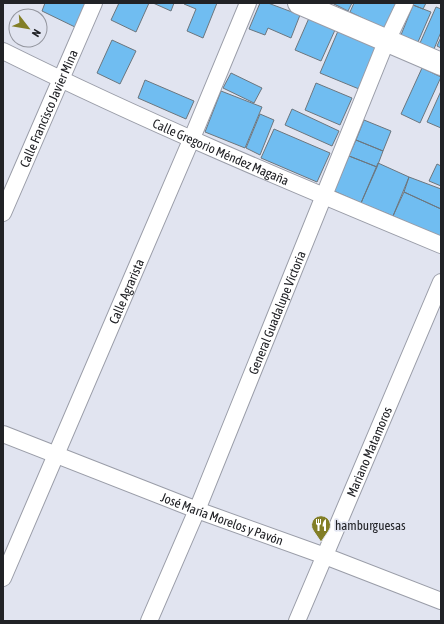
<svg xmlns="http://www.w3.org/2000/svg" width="444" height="624" viewBox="0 0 444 624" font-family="'Asap Condensed',sans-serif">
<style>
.building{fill:#70bdf1;stroke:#6c767e}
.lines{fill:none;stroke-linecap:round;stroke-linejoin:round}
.minor-casing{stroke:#9a9da8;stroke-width:18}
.secondary-casing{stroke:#9a9da8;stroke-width:24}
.minor{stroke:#fff;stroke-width:16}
.secondary{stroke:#fff;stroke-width:22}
.labels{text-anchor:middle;stroke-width:3.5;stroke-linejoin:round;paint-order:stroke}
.street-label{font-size:13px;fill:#212226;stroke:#e1e4f0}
.poi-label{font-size:13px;fill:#212226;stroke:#e1e4f0;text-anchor:start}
</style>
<rect width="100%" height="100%" fill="#e1e4f0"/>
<path class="building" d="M45,3H85L86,4L75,27L42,11Z
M119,3H149L136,32L111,20Z
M153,3H174L171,11Z
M184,3H217L203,38L187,31L196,9L184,4Z
M260,3H268L300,15L291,38L268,28L265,35L249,29Z
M332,3H352L348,11Z
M354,3H397L385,29L350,12Z
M414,3H426L423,9L413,5Z
M413,5L431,12L418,42L401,35Z
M436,7L441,9V32L434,49L420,43Z
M309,18L335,30L321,61L295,50Z
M338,31L377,47L359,89L320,73Z
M441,37V48L437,46Z
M112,40L136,51L120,84L97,73Z
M422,68L441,77L420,123L401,114Z
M231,73L262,88L254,103L223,88Z
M145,80L194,101L186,119L138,98Z
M316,83L352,98L340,125L305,110Z
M221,91L262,107L245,148L205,132Z
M441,91V128L427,122Z
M292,109L339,131L332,146L285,125Z
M260,114L274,120L260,155L246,148Z
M364,120L391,131L383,151L356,140Z
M274,129L330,153L317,182L261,158Z
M356,140L383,151L377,167L349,156Z
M349,156L377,167L361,203L334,191Z
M378,163L409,177L393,216L361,203Z
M437,164L441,166V186L429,181Z
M409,177L441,189V209L404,192Z
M404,192L441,209V238L393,216Z"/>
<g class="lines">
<defs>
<g id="minor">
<path id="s1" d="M3,51C146,122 294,184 441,245"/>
<path id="s2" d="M3,213L94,3"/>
<path id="s3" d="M3,434L197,510L325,556L441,601"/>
<path id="s4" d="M3,578L192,138L248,3"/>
<path id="s5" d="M149,621L197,510L384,47L405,3"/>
<path id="s6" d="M297,621L441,282"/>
</g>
<path id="secondary" d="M299,3L441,64"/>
</defs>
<use href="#minor" class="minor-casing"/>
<use href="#secondary" class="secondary-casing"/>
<use href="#minor" class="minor"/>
<use href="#secondary" class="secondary"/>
</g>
<defs>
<symbol id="restaurant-pin" viewBox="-11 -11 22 30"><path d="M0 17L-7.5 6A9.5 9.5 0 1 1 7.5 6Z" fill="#827e26" stroke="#e1e4f0"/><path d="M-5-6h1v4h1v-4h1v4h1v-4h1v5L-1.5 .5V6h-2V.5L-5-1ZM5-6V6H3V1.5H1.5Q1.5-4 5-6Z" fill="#fff"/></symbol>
</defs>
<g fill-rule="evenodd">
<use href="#restaurant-pin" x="310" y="514" width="22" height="30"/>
</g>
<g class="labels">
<g class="street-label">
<text dy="5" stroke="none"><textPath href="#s2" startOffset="114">Calle Francisco Javier Mina</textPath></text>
<text dy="5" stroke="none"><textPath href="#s1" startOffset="240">Calle Gregorio Méndez Magaña</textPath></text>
<text dy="5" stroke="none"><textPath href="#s4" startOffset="312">Calle Agrarista</textPath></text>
<text dy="5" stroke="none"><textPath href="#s5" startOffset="334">General Guadalupe Victoria</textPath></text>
<text dy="5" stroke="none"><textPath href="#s6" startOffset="184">Mariano Matamoros</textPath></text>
<text dy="5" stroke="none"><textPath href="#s3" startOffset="235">José María Morelos y Pavón</textPath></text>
</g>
<g class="poi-label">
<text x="335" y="530">hamburguesas</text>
</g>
</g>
<rect width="444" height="624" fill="none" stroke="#212226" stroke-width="8"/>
<g transform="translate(28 28) rotate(121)"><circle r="19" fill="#e1e4f0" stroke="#94969f"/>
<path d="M0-3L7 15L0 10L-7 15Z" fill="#827e26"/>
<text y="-6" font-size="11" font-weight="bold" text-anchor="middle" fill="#212226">N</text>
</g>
</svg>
